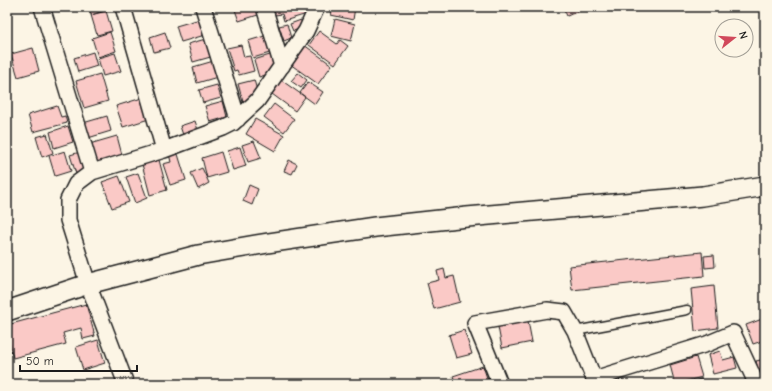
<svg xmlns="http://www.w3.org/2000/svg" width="772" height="391" viewBox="0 0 772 391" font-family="'Comic Neue',sans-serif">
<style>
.building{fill:#fac9c6;stroke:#1c1c1c}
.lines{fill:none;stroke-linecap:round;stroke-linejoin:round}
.service-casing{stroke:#1c1c1c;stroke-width:11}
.minor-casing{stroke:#1c1c1c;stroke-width:18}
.tertiary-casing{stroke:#1c1c1c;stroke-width:22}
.service{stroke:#fcf5e5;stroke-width:8}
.minor{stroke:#fcf5e5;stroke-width:15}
.tertiary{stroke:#fcf5e5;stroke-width:19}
</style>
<rect width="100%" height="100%" fill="#fcf5e5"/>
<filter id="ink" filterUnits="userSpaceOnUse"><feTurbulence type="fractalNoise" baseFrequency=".025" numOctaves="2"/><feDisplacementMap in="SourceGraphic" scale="8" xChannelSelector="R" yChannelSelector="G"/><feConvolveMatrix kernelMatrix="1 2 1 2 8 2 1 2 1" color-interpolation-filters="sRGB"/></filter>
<g filter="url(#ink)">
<path class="building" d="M89,7H111L112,8L91,15Z
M234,7H259L261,14L239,21Z
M273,7H305L307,14L284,21L282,14L275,15Z
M333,7H355L353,20L331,15Z
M563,7H588L567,16Z
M106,11L112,31L97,35L91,15Z
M200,19L205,35L181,42L176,26Z
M335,19L355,24L351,41L331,36Z
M301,20L303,28L293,31L290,24Z
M287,24L291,38L284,41L279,26Z
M319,31L337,44L340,40L348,46L335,64L309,45Z
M110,32L116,51L98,57L92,38Z
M165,32L170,48L154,52L150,37Z
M268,35L273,52L253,58L248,41Z
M209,38L214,56L193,62L188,44Z
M241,45L244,57L250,56L254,71L239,75L237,70L234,71L227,48Z
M304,45L332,65L318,84L290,64Z
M33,48L39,71L18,77L11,54Z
M93,52L97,66L78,72L74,58Z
M115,53L121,71L103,76L98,58Z
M273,54L279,71L259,77L254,60Z
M217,60L221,76L197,83L193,67Z
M298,73L307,80L301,88L291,81Z
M100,74L108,101L84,108L76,81Z
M254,80L259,97L243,102L238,84Z
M281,80L305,97L295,111L272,94Z
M308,82L323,92L315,104L300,93Z
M217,85L221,98L203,103L199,90Z
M142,98L149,119L123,127L116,106Z
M223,101L227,117L210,122L205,106Z
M274,104L294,119L284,132L264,117Z
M57,106L61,117L65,116L67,123L33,132L28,115Z
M107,116L111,131L88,138L83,123Z
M255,119L284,135L275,151L246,134Z
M195,121L200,136L185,141L180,126Z
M68,126L73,142L54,148L50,132Z
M47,134L53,153L42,157L36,137Z
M117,136L122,155L92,164L86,145Z
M254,141L261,158L248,162L242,145Z
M240,147L246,166L233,170L227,151Z
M65,151L71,171L55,176L49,156Z
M177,151L186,180L170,185L163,164L171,162L169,154Z
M80,152L87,174L77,177L70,155Z
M221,152L227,172L207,178L202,158Z
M159,160L167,190L150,195L142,164Z
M289,160L297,164L292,174L284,171Z
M202,168L209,183L198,189L191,173Z
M138,173L147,198L135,203L126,177Z
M119,176L129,202L112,208L102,182Z
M249,185L258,189L252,205L243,201Z
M702,252L704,276L572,290L569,266Z
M714,255L715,267L705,268L704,256Z
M444,269L446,278L454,276L460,302L434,309L427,283L439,280L437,271Z
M714,286L718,328L695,331L691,289Z
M86,304L95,336L83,339L81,328L63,333L66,344L13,358L7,333V325Z
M765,318V340L753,344L746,325Z
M528,321L532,342L502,348L498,327Z
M464,330L472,354L456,358L449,335Z
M98,340L105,363L83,370L76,347Z
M720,351L723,360L734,357L737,368L713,374L708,355Z
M696,357L702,377L675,384L670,365Z
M765,359V384H762L756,361Z
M483,366L489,384H456L453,376Z
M701,379L703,384H684Z"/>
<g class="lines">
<defs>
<path id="service" d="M575,331L687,310"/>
<path id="minor" d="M42,7L92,172
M123,7L164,150
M203,7L238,119
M264,7L282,66
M594,379L707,344L733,333L752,374L756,384
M126,384L88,284L68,220V200L76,184L92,172L164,150L223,128L233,123L257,101L306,31L317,7
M500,384L475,323L547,310L564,312L575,331L596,384"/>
<path id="tertiary" d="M7,311L88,284L198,255L268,243L375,227L467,217L703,196L765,186"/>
</defs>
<use href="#service" class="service-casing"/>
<use href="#minor" class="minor-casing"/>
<use href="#tertiary" class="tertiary-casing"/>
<use href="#service" class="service"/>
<use href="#minor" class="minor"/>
<use href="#tertiary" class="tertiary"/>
</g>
</g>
<rect width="772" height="391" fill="none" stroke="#fcf5e5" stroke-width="24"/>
<rect x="12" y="12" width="748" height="367" fill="none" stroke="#1c1c1c" stroke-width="1.5" filter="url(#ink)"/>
<g transform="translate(734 38) rotate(73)"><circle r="19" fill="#fcf5e5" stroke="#a29e95"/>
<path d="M0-3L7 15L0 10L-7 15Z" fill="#d1495b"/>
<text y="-6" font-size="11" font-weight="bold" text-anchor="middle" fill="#1c1c1c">N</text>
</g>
<path d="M20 365v6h117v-6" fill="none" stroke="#1c1c1c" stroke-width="2"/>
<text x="26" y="365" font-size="12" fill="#1c1c1c" stroke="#fcf5e5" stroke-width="3" paint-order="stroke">50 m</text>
</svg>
